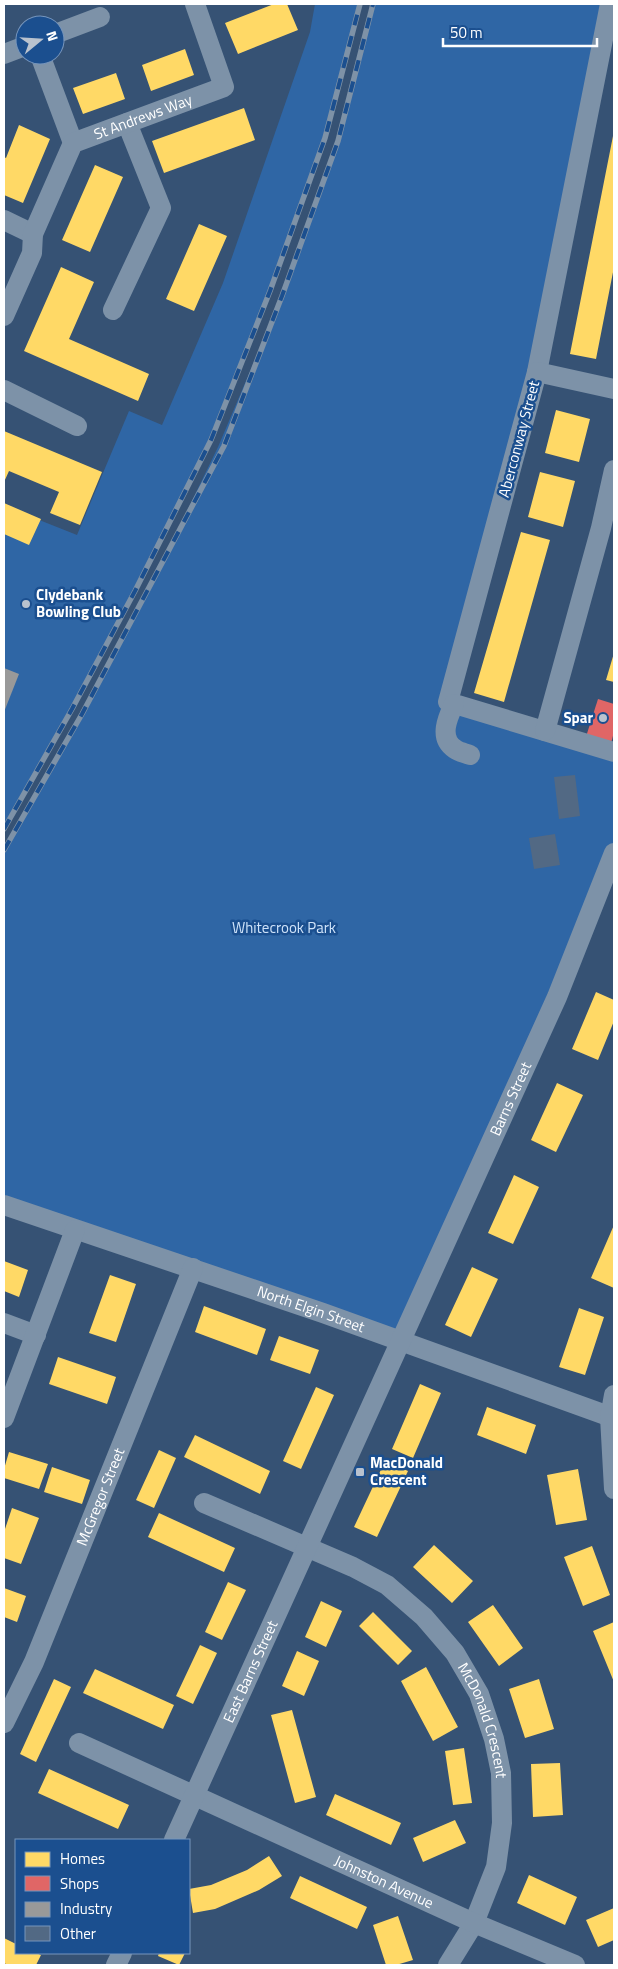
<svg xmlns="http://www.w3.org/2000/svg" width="618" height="1969" viewBox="0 0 618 1969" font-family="'Titillium Web',sans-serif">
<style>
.green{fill:#2f66a5}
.homes{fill:#ffd966}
.shops{fill:#e06666}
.industry{fill:#999}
.building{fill:#526984}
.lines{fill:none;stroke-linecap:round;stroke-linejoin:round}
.minor{stroke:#7d92a8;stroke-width:20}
.rail-casing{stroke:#7e92a7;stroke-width:5.5}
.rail{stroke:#1b4f8f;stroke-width:4;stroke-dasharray:11;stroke-linecap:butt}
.poi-dot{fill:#b9c2ce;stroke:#1b4f8f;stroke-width:2}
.labels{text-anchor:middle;stroke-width:5;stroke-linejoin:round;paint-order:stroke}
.street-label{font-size:15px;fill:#fff;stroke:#1b4f8f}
.poi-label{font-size:15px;font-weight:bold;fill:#fff;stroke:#1b4f8f;text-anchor:start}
.park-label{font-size:15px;fill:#cfe3fa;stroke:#1b4f8f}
</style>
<rect width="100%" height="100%" fill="#365274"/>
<path class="green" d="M315,4H360L325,138L270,291L211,440L135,591L72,709L4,829V506L77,535L129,411L162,425L223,283L310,32Z
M373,4H610L537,372L449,702L614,752V853L401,1341L4,1205V850L82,714L145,598L218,447L282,296L338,141Z"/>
<path class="homes" d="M274,4H287L298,30L238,54L225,23Z
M185,49L194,75L151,91L142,65Z
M116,73L125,99L83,114L73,88Z
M244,108L255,140L164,173L152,141Z
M19,125L50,139L23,203L4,195V157L6,158Z
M613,136L614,267L596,359L570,354Z
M95,165L123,177L90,252L62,240Z
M199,224L227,236L194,311L166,299Z
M61,267L94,282L69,339L149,374L138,401L24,351Z
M556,410L590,419L579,462L545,453Z
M4,431L102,472L80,525L50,513L59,492L9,471L4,482Z
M540,472L575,481L563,527L528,517Z
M4,503L41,519L29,545L4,534Z
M521,532L550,540L504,702L474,693Z
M614,653V682L606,680Z
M596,992L614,1000V1021L598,1060L572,1049Z
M557,1083L583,1095L556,1152L531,1140Z
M514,1175L539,1187L513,1244L488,1233Z
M614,1225V1288L591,1278Z
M4,1261L28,1270L19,1297L4,1291Z
M472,1267L498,1279L471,1337L445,1325Z
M110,1275L136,1284L116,1342L89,1333Z
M204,1306L266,1329L257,1355L195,1332Z
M579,1308L604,1317L585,1375L559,1367Z
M279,1336L319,1350L310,1374L270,1360Z
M58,1357L116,1377L107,1404L49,1384Z
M420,1384L441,1393L413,1458L392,1449Z
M316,1387L334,1395L301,1469L283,1461Z
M487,1407L536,1425L526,1454L477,1435Z
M195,1435L270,1471L260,1494L184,1457Z
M159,1450L176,1458L154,1508L136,1500Z
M9,1452L48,1464L39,1489L4,1478V1469Z
M385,1461L408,1471L377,1537L354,1527Z
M52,1467L90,1480L82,1504L44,1492Z
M578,1469L587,1520L556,1525L547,1475Z
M12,1508L39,1518L21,1564L4,1558V1532Z
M159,1513L235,1548L224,1572L148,1537Z
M434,1545L473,1581L452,1603L413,1567Z
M592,1546L610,1595L583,1606L564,1557Z
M228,1582L246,1590L222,1640L205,1632Z
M4,1588L26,1596L17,1622L4,1617Z
M321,1601L342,1611L326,1647L305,1637Z
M493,1605L523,1648L499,1666L468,1622Z
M373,1612L412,1651L398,1665L359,1626Z
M614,1622V1682L593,1631Z
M200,1645L217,1653L193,1704L176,1696Z
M297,1651L319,1661L304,1696L282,1686Z
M426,1667L458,1727L433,1741L401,1681Z
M95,1669L174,1705L163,1729L83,1693Z
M54,1679L71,1687L36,1762L20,1754Z
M539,1679L554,1729L525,1738L509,1689Z
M292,1710L316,1797L295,1803L271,1715Z
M464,1748L472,1803L453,1805L445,1751Z
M560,1763L563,1815L533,1817L531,1764Z
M49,1769L129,1805L118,1829L38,1793Z
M335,1794L401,1823L391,1845L326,1815Z
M455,1820L466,1843L423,1862L413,1838Z
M269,1856L282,1876L259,1890L215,1909L193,1913L189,1889L211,1885L247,1870Z
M529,1875L577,1897L565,1925L517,1903Z
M300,1876L367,1907L357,1929L290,1898Z
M614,1908V1940L598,1947L586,1920Z
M398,1916L413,1960L396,1965H386L373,1925Z
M4,1938L16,1944V1953H36L41,1955L36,1965H8L4,1963Z
M159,1953H185L179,1965L158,1956Z"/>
<path class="shops" d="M598,699L614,704V732L609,751L584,743Z"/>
<path class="industry" d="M4,668L19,674L4,712Z"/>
<path class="building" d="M575,775L580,816L559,819L554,777Z
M555,834L560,865L534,869L529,838Z"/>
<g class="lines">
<g class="minor">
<path d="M610,4L537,372L448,702L614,752"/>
<path d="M55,34L100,17"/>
<path d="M4,54L25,46"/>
<path d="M40,55L73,143"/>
<path d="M4,220L33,234"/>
<path d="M113,310L161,208L127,123"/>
<path id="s1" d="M4,316L32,253L33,234L73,143L224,87L195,4"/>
<path d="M537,372L614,389"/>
<path d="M4,390L77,426"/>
<path d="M454,704C448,717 438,738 455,749C459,752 465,753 470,755"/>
<path d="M545,731L601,528L614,470"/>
<path id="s2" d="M4,1205L323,1313L614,1418"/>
<path d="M4,1323L36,1335"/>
<path d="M614,1395L610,1417L614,1489"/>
<path d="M4,1418L75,1230"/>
<path id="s3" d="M204,1503L353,1567L387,1585L424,1617L455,1653L479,1694L494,1739L501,1773L502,1823L496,1867L474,1923L448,1965"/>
<path id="s4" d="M4,1723L34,1662L193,1268"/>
<path id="s5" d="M79,1743L474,1923L575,1965"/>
<path id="s6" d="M174,1840L557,997L614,853"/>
<path d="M116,1965L122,1953"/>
</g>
<defs>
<path id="rail" d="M4,829L72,709L135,591L211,440L270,291L325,138L360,4
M4,850L82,714L224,446L282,296L338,141L373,4"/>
</defs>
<use href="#rail" class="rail-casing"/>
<use href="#rail" class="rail"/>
</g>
<g class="poi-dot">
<circle cx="26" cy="604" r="5"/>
<circle cx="603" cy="718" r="5"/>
<rect x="355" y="1467" width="10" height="10" rx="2.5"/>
</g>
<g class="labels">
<g class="street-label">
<text dy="5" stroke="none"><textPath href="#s1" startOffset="262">St Andrews Way</textPath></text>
<text transform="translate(519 439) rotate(-75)" y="5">Aberconway Street</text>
<text dy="5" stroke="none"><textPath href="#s6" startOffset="814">Barns Street</textPath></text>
<text dy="5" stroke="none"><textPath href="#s2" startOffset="324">North Elgin Street</textPath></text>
<text dy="5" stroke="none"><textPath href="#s4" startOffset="246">McGregor Street</textPath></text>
<text dy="5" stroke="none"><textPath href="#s6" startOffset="185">East Barns Street</textPath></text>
<text dy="5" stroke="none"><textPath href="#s3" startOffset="371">McDonald Crescent</textPath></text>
<text dy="5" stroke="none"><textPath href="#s5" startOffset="335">Johnston Avenue</textPath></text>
</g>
<g class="poi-label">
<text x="36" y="600">Clydebank<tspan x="36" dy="17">Bowling Club</tspan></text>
<text x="593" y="723" text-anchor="end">Spar</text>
<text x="370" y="1468">MacDonald<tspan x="370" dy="17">Crescent</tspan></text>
</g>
<g class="park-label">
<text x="284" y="933">Whitecrook Park</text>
</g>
</g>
<rect width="618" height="1969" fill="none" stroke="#ffffff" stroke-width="10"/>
<rect x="15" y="1839" width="175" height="115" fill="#1b4f8f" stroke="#7695bc"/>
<rect x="25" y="1852" width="25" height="15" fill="#ffd966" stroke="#7695bc"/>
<text x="60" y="1864" font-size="15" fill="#ffffff">Homes</text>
<rect x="25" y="1876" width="25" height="15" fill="#e06666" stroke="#7695bc"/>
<text x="60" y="1889" font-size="15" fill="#ffffff">Shops</text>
<rect x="25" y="1902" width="25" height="15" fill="#999999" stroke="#7695bc"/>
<text x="60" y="1914" font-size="15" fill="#ffffff">Industry</text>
<rect x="25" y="1926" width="25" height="15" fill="#526984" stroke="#7695bc"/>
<text x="60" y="1939" font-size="15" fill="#ffffff">Other</text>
<g transform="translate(40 40) rotate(72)"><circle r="24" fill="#1b4f8f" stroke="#7695bc"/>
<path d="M0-4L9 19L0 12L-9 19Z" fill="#b9c2ce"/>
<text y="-8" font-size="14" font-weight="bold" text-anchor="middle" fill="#ffffff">N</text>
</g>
<path d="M443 38v8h154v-8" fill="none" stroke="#ffffff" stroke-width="2.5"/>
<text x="450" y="38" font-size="15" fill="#ffffff" stroke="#1b4f8f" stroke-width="4" paint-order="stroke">50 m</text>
</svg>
